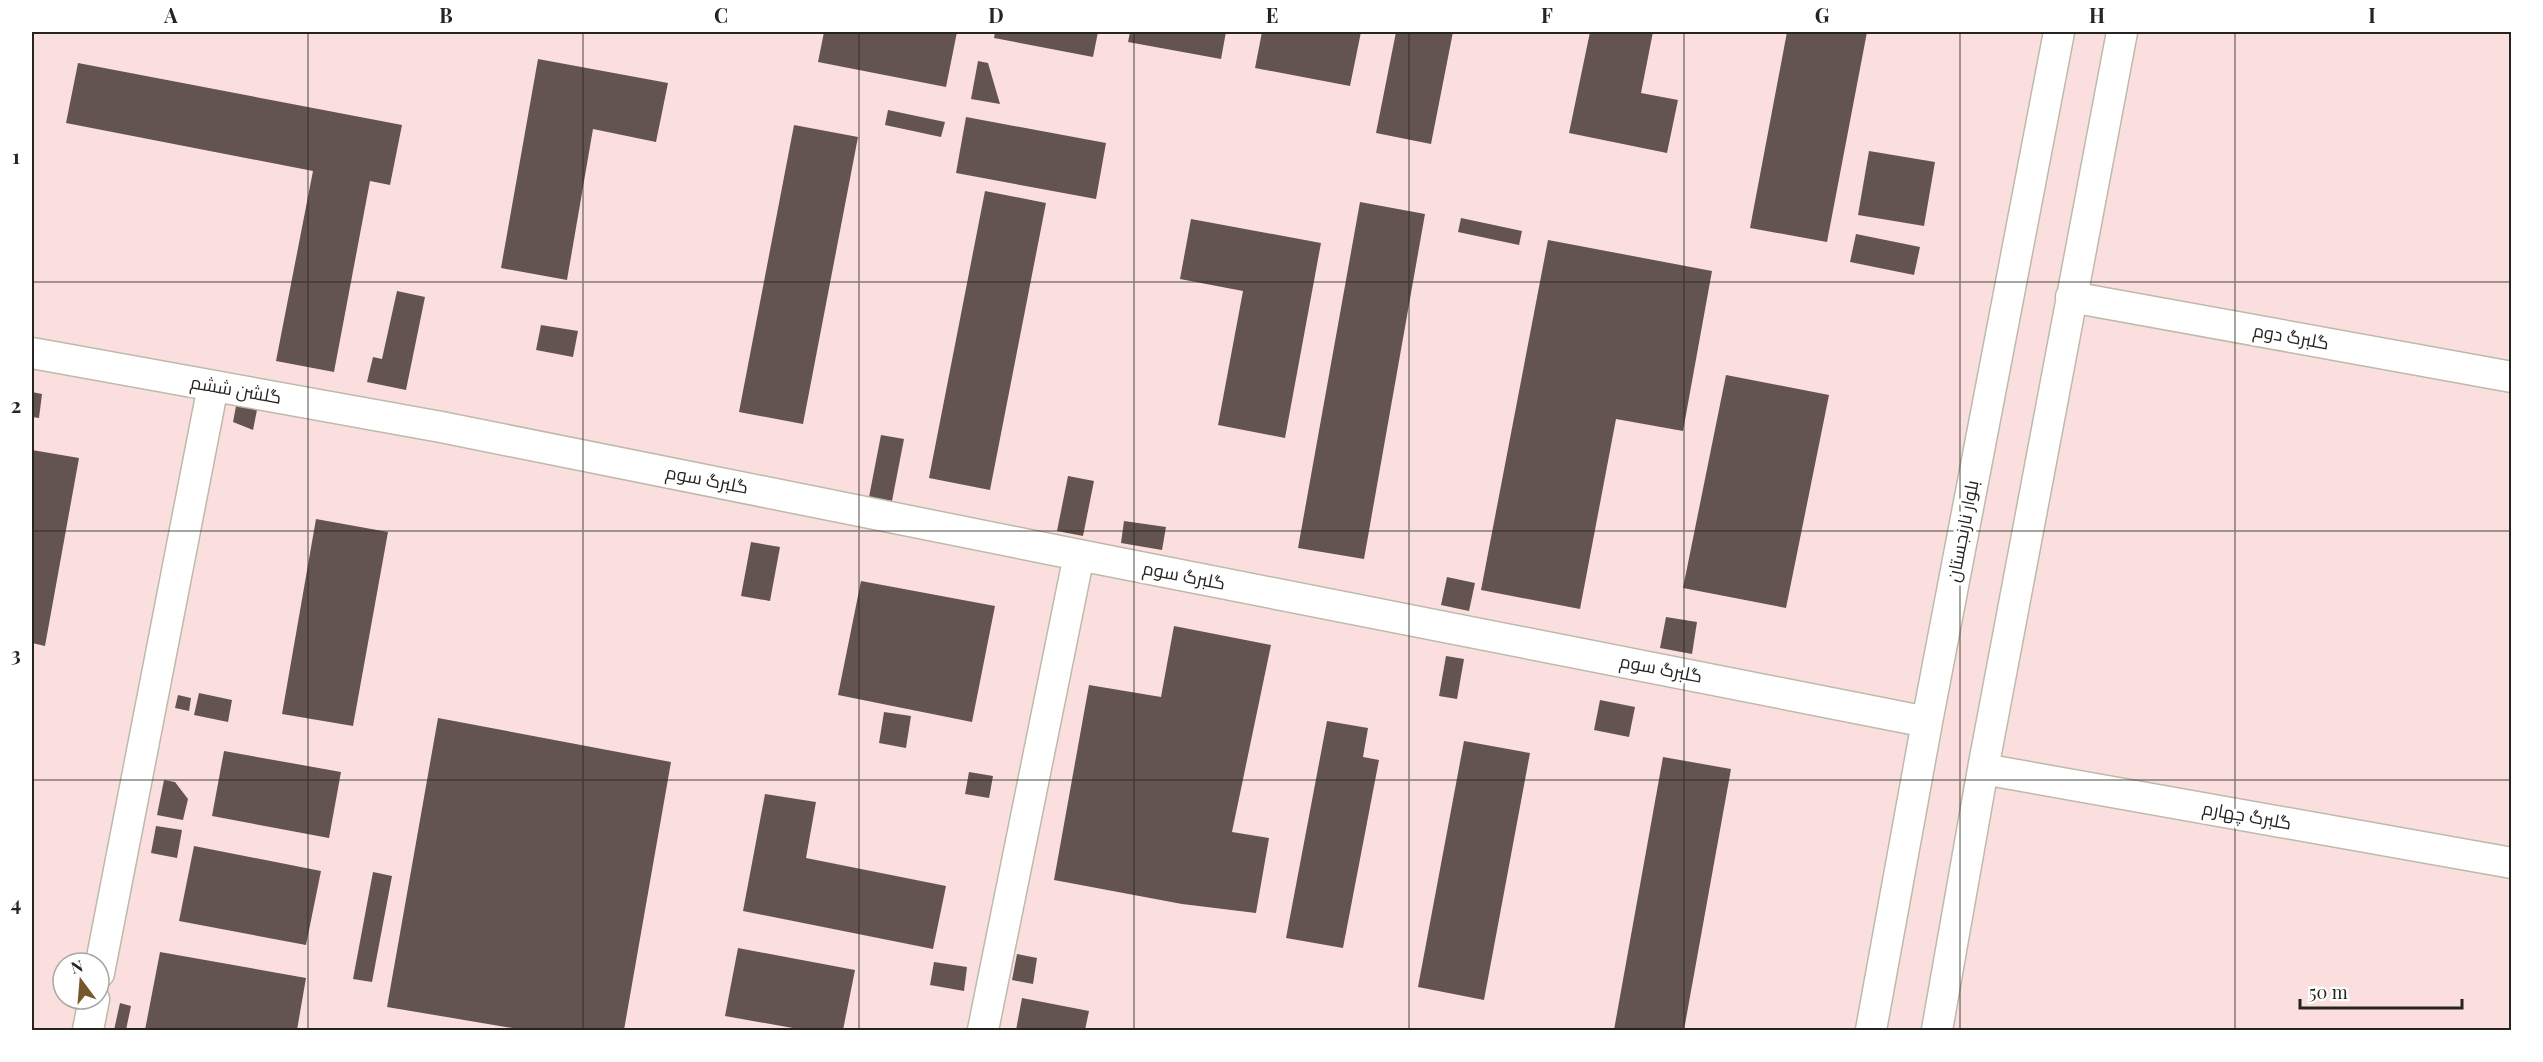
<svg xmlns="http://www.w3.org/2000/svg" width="2543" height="1062" viewBox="0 0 2543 1062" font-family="'Playfair Display',Cairo,serif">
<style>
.industrial{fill:#fadfde;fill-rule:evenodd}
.building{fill:#64544f}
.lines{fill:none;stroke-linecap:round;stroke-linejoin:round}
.minor-casing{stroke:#bebaaa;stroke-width:33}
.minor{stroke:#fff;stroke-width:30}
.grid{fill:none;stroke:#26241e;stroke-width:1.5;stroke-opacity:0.55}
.labels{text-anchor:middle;stroke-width:6;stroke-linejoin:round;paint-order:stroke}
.street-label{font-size:18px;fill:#26241e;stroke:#fff}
.neatline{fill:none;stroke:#26241e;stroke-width:2}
.grid-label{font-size:20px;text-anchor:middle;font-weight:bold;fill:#26241e}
</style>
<rect width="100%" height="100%" fill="#f5f1e0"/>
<path class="industrial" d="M32,32H2511V1030H32ZM63,963H99V999H63Z"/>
<path class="building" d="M824,32H957L946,87L818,62Z
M995,32H1098L1093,57L994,38Z
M1130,32H1226L1221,59L1128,42Z
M1262,32H1361L1350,86L1255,68Z
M1396,32H1453L1431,144L1376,133Z
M1590,32H1653L1641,93L1678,100L1667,153L1569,133Z
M1787,32H1867L1827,242L1750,228Z
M538,59L668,83L656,142L593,129L567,280L501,268Z
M978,61L988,63L1000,104L971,99Z
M78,63L402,125L390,185L370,181L334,372L276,361L313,171L66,123Z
M888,110L945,122L941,137L885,125Z
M966,117L1106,143L1096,199L956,173Z
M794,125L858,137L803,424L739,412Z
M1869,151L1935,162L1924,226L1858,215Z
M985,191L1046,203L990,490L929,478Z
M1360,202L1425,214L1364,559L1298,548Z
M1461,218L1522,231L1519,245L1458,232Z
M1191,219L1321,243L1285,438L1218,425L1243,291L1180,279Z
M1856,234L1920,247L1914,275L1850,262Z
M1548,240L1712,271L1683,431L1616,419L1580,609L1481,590Z
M397,291L425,297L406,390L367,382L373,357L382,359Z
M541,325L578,331L573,357L536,350Z
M1726,375L1829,395L1786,608L1683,588Z
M32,392L42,394L39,418L32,417Z
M237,401L258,405L253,430L233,422Z
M881,435L904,439L892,501L869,497Z
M32,450L79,458L45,646L32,643Z
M1068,476L1094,481L1083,536L1057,531Z
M316,519L388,532L353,726L282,714Z
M1124,521L1166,527L1162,550L1121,543Z
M751,542L780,547L770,601L741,596Z
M1447,577L1475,583L1469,611L1441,605Z
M861,581L995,606L972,722L838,695Z
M1666,617L1697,622L1692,654L1660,648Z
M1174,626L1271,645L1232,832L1269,838L1256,913L1182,904L1054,880L1089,685L1161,697Z
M1446,656L1464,659L1457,699L1439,696Z
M199,693L232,700L228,722L194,715Z
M178,695L191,698L189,711L175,708Z
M1600,700L1635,707L1629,737L1594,730Z
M884,712L911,716L906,748L879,743Z
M438,718L671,762L624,1030H524L387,1007Z
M1327,721L1368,728L1363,757L1379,760L1343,948L1286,938Z
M1464,741L1530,753L1484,1000L1418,987Z
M224,751L341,772L329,838L212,816Z
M1663,757L1731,769L1684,1030H1614Z
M969,772L993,776L989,798L965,794Z
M164,780L175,782L188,799L183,820L157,815Z
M765,794L816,802L806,858L946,886L933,949L743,911Z
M156,826L182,830L177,858L151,853Z
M194,846L321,871L306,945L179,921Z
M373,872L392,876L372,982L353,979Z
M738,948L855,970L843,1030H804L725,1016Z
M160,952L306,978L297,1030H145Z
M1017,954L1037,958L1033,984L1012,980Z
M934,962L967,967L964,991L930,985Z
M1022,998L1089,1011L1085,1030H1016Z
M120,1003L131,1006L126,1030H114Z"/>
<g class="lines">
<defs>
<path id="minor" d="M2071,297L2512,377
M32,353L441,427L1079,555L1927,722
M1983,769L2512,863
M99,973L213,386
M88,1030L94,999
M983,1030L1079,555
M1871,1030L1927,722L2059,32
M1937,1030L1983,769L2122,32"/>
</defs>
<use href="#minor" class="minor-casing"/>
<use href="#minor" class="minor"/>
</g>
<path class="grid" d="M308,32V1030M583,32V1030M859,32V1030M1134,32V1030M1409,32V1030M1684,32V1030M1960,32V1030M2235,32V1030M32,282H2512M32,531H2512M32,780H2512"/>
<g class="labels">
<g class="street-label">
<text transform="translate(2291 337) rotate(10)" y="6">گلبرگ دوم</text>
<text transform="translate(236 390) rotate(10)" y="6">گلشن ششم</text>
<text transform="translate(707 480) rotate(11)" y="6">گلبرگ سوم</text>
<text transform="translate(1963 531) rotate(-79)" y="6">بلوار نارنجستان</text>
<text transform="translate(1184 576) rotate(11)" y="6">گلبرگ سوم</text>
<text transform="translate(1661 669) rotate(11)" y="6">گلبرگ سوم</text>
<text transform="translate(2247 816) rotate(10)" y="6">گلبرگ چهارم</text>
</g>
</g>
<rect width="2543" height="1062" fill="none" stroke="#ffffff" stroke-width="66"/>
<g transform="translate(81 981) rotate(344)"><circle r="28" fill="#ffffff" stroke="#a8a7a5" stroke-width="1.5"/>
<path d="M0-4.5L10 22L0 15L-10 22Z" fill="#74572a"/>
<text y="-9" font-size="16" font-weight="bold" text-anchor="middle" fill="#26241e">N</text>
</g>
<path d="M2300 999v9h162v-9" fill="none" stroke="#26241e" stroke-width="3"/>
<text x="2309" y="999" font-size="18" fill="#26241e" stroke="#ffffff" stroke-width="4.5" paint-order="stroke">50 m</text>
<rect x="33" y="33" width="2477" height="996" class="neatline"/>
<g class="grid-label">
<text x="171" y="23">A</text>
<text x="446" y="23">B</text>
<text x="721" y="23">C</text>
<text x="996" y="23">D</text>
<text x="1272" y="23">E</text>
<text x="1547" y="23">F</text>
<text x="1822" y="23">G</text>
<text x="2097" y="23">H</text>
<text x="2372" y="23">I</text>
<text x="16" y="164">1</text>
<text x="16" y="413">2</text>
<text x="16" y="662">3</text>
<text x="16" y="911">4</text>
</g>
</svg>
